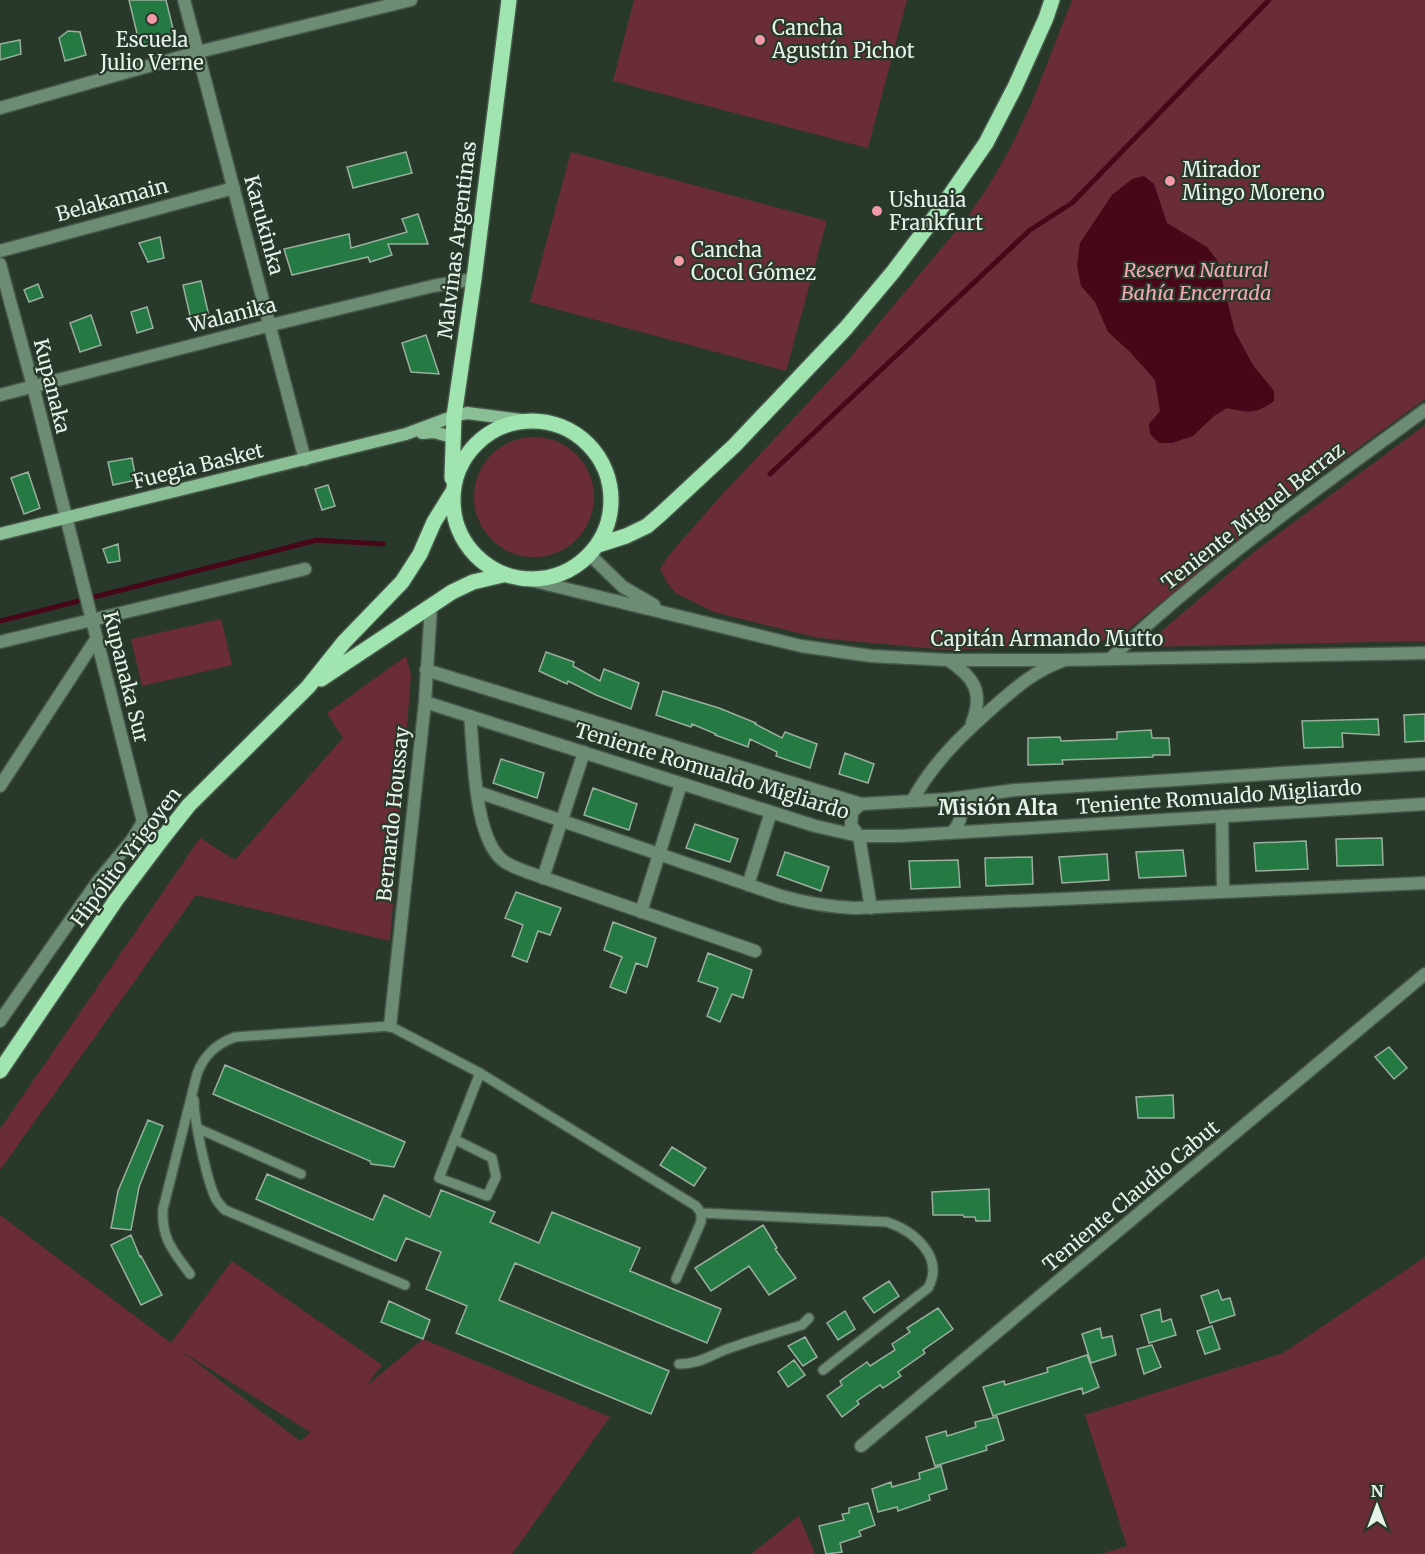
<svg xmlns="http://www.w3.org/2000/svg" width="1425" height="1554" viewBox="0 0 1425 1554" font-family="Merriweather,serif">
<style>
.green{fill:#6a2d38;fill-rule:evenodd}
.water{fill:#480619}
.lines{fill:none;stroke-linecap:round;stroke-linejoin:round}
.stream{stroke:#480619;stroke-width:5}
.building{fill:#247a42;stroke:#9aaf9e;stroke-width:1.5}
.service-casing{stroke:#47574a;stroke-width:12}
.minor-casing{stroke:#47574a;stroke-width:15}
.tertiary-casing{stroke:#47574a;stroke-width:15}
.secondary-casing{stroke:#47574a;stroke-width:15}
.primary-casing{stroke:#47574a;stroke-width:18}
.service{stroke:#6c8d73;stroke-width:9}
.minor{stroke:#6c8d73;stroke-width:12}
.tertiary{stroke:#6c8d73;stroke-width:12}
.secondary{stroke:#8abf95;stroke-width:12}
.primary{stroke:#a0e5b0;stroke-width:15}
.poi-dot{fill:#f39aa7;stroke:#28392c;stroke-width:2}
.labels{text-anchor:middle;stroke-width:4.5;stroke-linejoin:round;paint-order:stroke}
.poi-label{font-size:20px;fill:#e7f2e9;stroke:#28392c;text-anchor:start}
.street-label{font-size:20px;fill:#e7f2e9;stroke:#28392c}
.park-label{font-size:20px;font-style:italic;fill:#f4a9b3;stroke:#28392c}
.neighbourhood-label{font-size:21px;font-weight:bold;fill:#e7f2e9;stroke:#28392c}
</style>
<rect width="100%" height="100%" fill="#28392c"/>
<path class="green" d="M634,0H907L868,148L613,81Z
M1072,0H1425V399L1278,506L1124,633L1094,644L948,650L819,638L714,612L677,594L668,584L660,569L669,555L719,498L849,359L965,220L986,190L1010,149L1032,102Z
M571,152L827,221L786,371L530,302Z
M1425,425V641L1143,647L1254,552Z
M474 497a60 60 0 1 1 120 0a60 60 0 1 1-120 0Z
M221,619L232,665L142,686L131,639Z
M406,656L411,675L390,941L196,895L0,1170V1129L200,838L235,860L343,738L327,713Z
M0,1215L171,1343L232,1261L382,1365L365,1387L423,1339L610,1417L512,1554H0ZM180,1350L310,1432V1433L300,1441Z
M1425,1257V1554H1101L1127,1546L1085,1415L1283,1353Z
M799,1516L815,1554H751Z"/>
<path class="water" d="M1144,176L1154,184L1167,223L1207,247L1217,260L1235,332L1253,365L1274,391V401C1256,414 1249,413 1227,408L1214,416L1193,436L1172,443H1159L1150,434L1149,424L1160,411L1155,380L1130,352L1108,332L1095,302L1081,286L1077,265L1080,243L1112,195L1132,179Z"/>
<g class="lines">
<path class="stream" d="M770,474L1030,230L1072,203L1269,0
M0,621L317,540L383,544"/>
</g>
<path class="building" d="M129,0H166L175,37L140,46Z
M68,31L80,32L86,55L65,61L59,38Z
M20,40L21,54L0,60V44Z
M406,152L412,173L353,188L347,167Z
M418,214L428,244H388L392,255L370,262L368,257L292,275L284,249L349,234L351,248L407,232L402,219Z
M160,237L164,258L148,262L139,243Z
M201,281L209,316L191,320L183,285Z
M38,284L43,297L29,302L24,290Z
M147,307L153,328L137,333L131,312Z
M91,315L101,345L80,352L70,323Z
M426,335L439,374L411,372L402,343Z
M132,458L136,480L113,485L108,462Z
M28,472L40,508L24,514L11,478Z
M328,485L335,506L322,510L315,489Z
M118,544L120,561L108,563L103,549Z
M546,652L574,662L573,666L600,681L604,669L639,683L631,709L596,695L568,681L567,684L539,671Z
M663,691L719,708L756,723L755,724L782,738L785,732L817,744L810,768L776,756L777,752L750,739L748,747L715,735L716,734L692,724L691,727L656,715Z
M1425,714V741L1405,742L1404,715Z
M1378,719L1379,735L1342,733L1343,747L1304,748L1302,721Z
M1151,730L1152,738H1169L1170,755H1153V757L1062,760L1063,764L1028,765V738L1060,737L1061,741L1117,739V732Z
M845,753L874,764L868,783L839,774Z
M501,759L544,773L537,798L493,783Z
M593,788L637,804L629,830L584,815Z
M695,824L738,839L730,862L686,848Z
M1382,838L1383,865L1337,866L1336,839Z
M1306,841L1308,869L1256,871L1254,843Z
M1183,850L1186,876L1139,878L1136,852Z
M785,852L829,867L821,891L777,875Z
M1107,854L1109,880L1062,883L1059,857Z
M1032,857L1033,884L986,886L985,858Z
M958,860L960,887L911,889L909,861Z
M516,892L561,908L550,935L538,931L527,962L512,956L523,925L505,918Z
M613,922L656,938L647,967L636,963L626,993L610,987L622,957L604,950Z
M708,953L752,970L743,998L732,994L720,1022L707,1016L718,988L698,981Z
M1389,1047L1407,1068L1394,1079L1375,1057Z
M225,1065L405,1142L394,1167L371,1164L370,1161L213,1094Z
M1173,1095L1174,1118H1138L1136,1097Z
M148,1120L163,1126L139,1187L131,1230L111,1228L118,1191Z
M672,1147L706,1168L694,1186L660,1165Z
M267,1174L373,1220L384,1195L430,1217L441,1190L495,1212L490,1222L539,1243L552,1212L640,1248L630,1271L721,1309L707,1343L515,1263L499,1300L669,1371L651,1414L456,1333L467,1306L426,1289L441,1252L406,1238L396,1261L256,1199Z
M989,1189L990,1221H976L975,1217H964L963,1215H933L932,1192Z
M763,1225L777,1248L775,1249L796,1278L769,1295L749,1266L711,1291L695,1268Z
M131,1235L140,1257L141,1256L162,1295L141,1305L111,1245Z
M889,1281L899,1296L874,1313L863,1298Z
M1218,1290L1222,1300L1230,1298L1235,1315L1210,1323L1201,1296Z
M389,1301L430,1320L423,1339L381,1322Z
M938,1308L953,1329L923,1350L925,1353L898,1372L901,1376L883,1388L880,1385L857,1401L859,1404L842,1417L827,1396L842,1385L840,1381L867,1362L870,1366L895,1350L892,1344L910,1332L907,1328Z
M1160,1309L1162,1322L1171,1319L1176,1335L1149,1343L1141,1315Z
M845,1311L855,1329L838,1340L827,1323Z
M1212,1326L1220,1349L1205,1354L1197,1331Z
M1100,1328L1102,1338L1112,1336L1116,1355L1091,1363L1082,1334Z
M805,1337L817,1357L803,1366L788,1346Z
M1152,1345L1161,1367L1144,1374L1137,1349Z
M1087,1355L1099,1387L1083,1394L1082,1388L993,1416L983,1387L1004,1381L1005,1385L1048,1372L1047,1368Z
M794,1360L805,1375L788,1387L778,1372Z
M997,1417L1004,1440L986,1446L987,1450L935,1466L926,1437L946,1431L947,1436L976,1427L975,1422Z
M941,1466L947,1489L929,1495L930,1500L898,1511L897,1507L878,1512L872,1489L891,1482L892,1487L920,1479L919,1473Z
M868,1503L875,1525L859,1531L861,1536L840,1543L842,1552L826,1554L819,1526L844,1520L842,1514L849,1513V1508Z"/>
<g class="lines">
<defs>
<path id="service" d="M194,1100C194,1120 207,1182 216,1199C218,1203 222,1207 225,1210L405,1285
M197,1128L301,1174
M454,1139L492,1158L496,1177L487,1196L439,1178L480,1073
M701,1213L887,1222C914,1231 945,1257 928,1288L823,1370
M190,1274C174,1252 161,1239 163,1209L197,1074C204,1055 216,1044 235,1037L390,1026L480,1073L696,1206L701,1213V1222L676,1279
M679,1364C702,1364 713,1353 733,1347C756,1339 779,1332 802,1325L809,1318"/>
<path id="minor" d="M184,0L305,460
M0,108L198,52L411,0
M0,251L234,188
M0,264L33,386L143,822L162,839
M0,395L271,325L433,286L474,279
M0,642L305,569
M1110,659C1207,567 1317,489 1425,410
M948,660C974,677 984,692 972,723
M426,670L861,804L949,799L1015,790L1425,764
M425,702L815,826L859,836H900L1425,804
M470,716C474,752 473,841 505,862C512,867 520,869 527,872L755,951
M0,786L96,639
M478,792L781,896C806,903 829,907 855,908L1425,883
M949,799C965,808 963,822 951,833
M912,801C934,761 963,734 997,704C1019,685 1035,671 1062,661
M861,804L852,812L851,825L859,836L871,908
M1222,816L1223,892
M543,878L584,752
M748,885L771,812
M641,912L681,784
M0,1021L98,881L132,840L143,822
M390,1026L425,702L431,606
M861,1446L1425,974"/>
<path id="tertiary" d="M590,555L623,587L654,605
M530,580L801,646L871,656L948,660H1063L1425,653"/>
<path id="secondary" d="M422,433L434,432L452,437
M0,534L406,434L454,416L467,413L529,421"/>
<path id="primary" d="M453 500a79 79 0 1 1 158 0a79 79 0 1 1-158 0Z
M452,478L454,416L474,279L509,0
M598,545L626,536L647,526L662,513L735,445L846,328L893,272L937,214L986,143L1015,87L1046,18L1052,0
M321,679L452,592L473,582L503,575
M0,1071L116,900L162,839L189,805L308,687L344,642L402,582L420,554L434,522L452,493"/>
</defs>
<use href="#service" class="service-casing"/>
<use href="#minor" class="minor-casing"/>
<use href="#tertiary" class="tertiary-casing"/>
<use href="#secondary" class="secondary-casing"/>
<use href="#primary" class="primary-casing"/>
<use href="#service" class="service"/>
<use href="#minor" class="minor"/>
<use href="#tertiary" class="tertiary"/>
<use href="#secondary" class="secondary"/>
<use href="#primary" class="primary"/>
</g>
<g class="poi-dot">
<circle cx="152" cy="19" r="6"/>
<circle cx="760" cy="40" r="6"/>
<circle cx="1170" cy="181" r="6"/>
<circle cx="877" cy="211" r="6"/>
<circle cx="679" cy="261" r="6"/>
</g>
<g class="labels">
<g class="poi-label">
<text x="772" y="35">Cancha<tspan x="772" dy="23">Agustín Pichot</tspan></text>
<text x="152" y="47" text-anchor="middle">Escuela<tspan x="152" dy="23">Julio Verne</tspan></text>
<text x="1182" y="177">Mirador<tspan x="1182" dy="23">Mingo Moreno</tspan></text>
<text x="889" y="207">Ushuaia<tspan x="889" dy="23">Frankfurt</tspan></text>
<text x="691" y="257">Cancha<tspan x="691" dy="23">Cocol Gómez</tspan></text>
</g>
<g class="street-label">
<text transform="translate(112 200) rotate(-15)" y="7">Belakamain</text>
<text transform="translate(264 225) rotate(75)" y="7">Karukinka</text>
<text transform="translate(457 240) rotate(-83)" y="7">Malvinas Argentinas</text>
<text transform="translate(232 315) rotate(-14)" y="7">Walanika</text>
<text transform="translate(52 386) rotate(76)" y="7">Kupanaka</text>
<text transform="translate(198 466) rotate(-14)" y="7">Fuegia Basket</text>
<text transform="translate(1253 516) rotate(-38)" y="7">Teniente Miguel Berraz</text>
<text x="1047" y="646">Capitán Armando Mutto</text>
<text transform="translate(126 677) rotate(76)" y="7">Kupanaka Sur</text>
<text transform="translate(712 771) rotate(17)" y="7">Teniente Romualdo Migliardo</text>
<text transform="translate(1219 797) rotate(-4)" y="7">Teniente Romualdo Migliardo</text>
<text transform="translate(393 814) rotate(-84)" y="7">Bernardo Houssay</text>
<text transform="translate(126 857) rotate(-53)" y="7">Hipólito Yrigoyen</text>
<text transform="translate(1131 1196) rotate(-40)" y="7">Teniente Claudio Cabut</text>
</g>
<g class="park-label">
<text x="1196" y="277">Reserva Natural<tspan x="1196" dy="23">Bahía Encerrada</tspan></text>
</g>
<g class="neighbourhood-label">
<text x="998" y="815">Misión Alta</text>
</g>
</g>
<g transform="translate(1377 1506)" stroke="#28392c" stroke-width="4.5" paint-order="stroke">
<path d="M0-4.5L10 22L0 15L-10 22Z" fill="#e7f2e9"/>
<text y="-9" font-size="16" font-weight="bold" text-anchor="middle" fill="#e7f2e9">N</text>
</g>
</svg>
